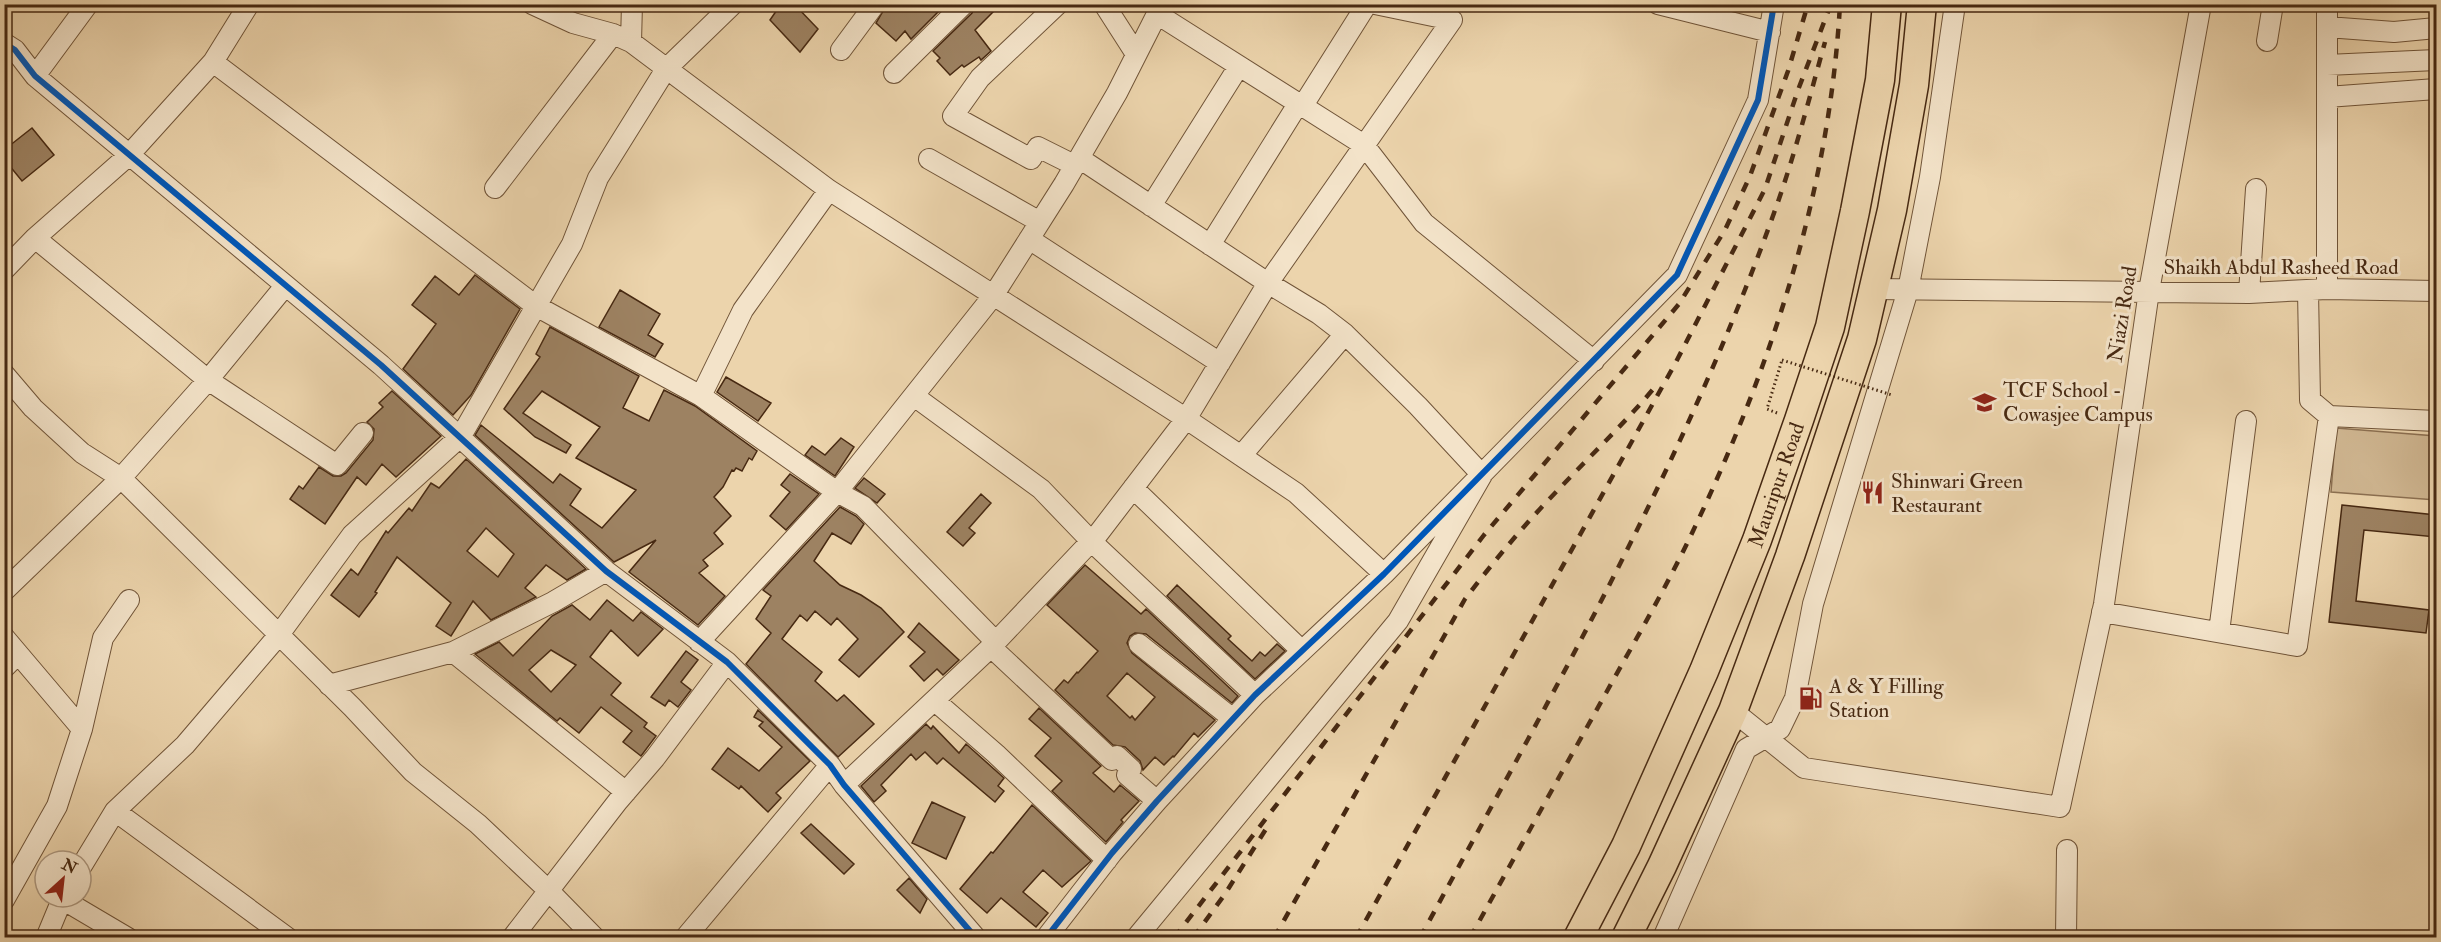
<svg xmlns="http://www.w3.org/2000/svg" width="2441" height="942" viewBox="0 0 2441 942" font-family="'IM FELL Double Pica',serif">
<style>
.green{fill:#d0b792;stroke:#8c7052;stroke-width:1.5}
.building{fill:#9d8262;stroke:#472912;stroke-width:1.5;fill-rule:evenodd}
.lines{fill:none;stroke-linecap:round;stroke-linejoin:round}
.minor-casing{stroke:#705438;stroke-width:22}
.highway-casing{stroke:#472912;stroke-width:31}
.path{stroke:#472912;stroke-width:3;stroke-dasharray:1.5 3;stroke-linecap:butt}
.minor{stroke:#f3e3c9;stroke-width:20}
.highway{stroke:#ecd4ac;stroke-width:28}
.rail{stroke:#472912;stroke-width:4.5;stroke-dasharray:10 10;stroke-linecap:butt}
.path-bridge{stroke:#472912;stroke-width:3;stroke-dasharray:1.5 3;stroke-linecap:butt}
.cycleway-casing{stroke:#f3e3c9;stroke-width:10}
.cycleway{stroke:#0057b8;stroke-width:6}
.labels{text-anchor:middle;stroke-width:6;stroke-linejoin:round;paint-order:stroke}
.street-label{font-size:21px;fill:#472912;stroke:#f3e3c9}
.poi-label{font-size:21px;fill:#472912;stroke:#f3e3c9;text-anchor:start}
</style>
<rect width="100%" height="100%" fill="#ecd4ac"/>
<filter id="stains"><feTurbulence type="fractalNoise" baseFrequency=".00333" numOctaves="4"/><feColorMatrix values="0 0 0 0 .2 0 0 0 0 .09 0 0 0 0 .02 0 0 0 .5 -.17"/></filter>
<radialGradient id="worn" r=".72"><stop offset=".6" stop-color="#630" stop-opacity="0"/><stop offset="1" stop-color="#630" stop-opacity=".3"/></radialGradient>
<path class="green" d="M2336,428L2436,436V500L2331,492Z"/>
<path class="building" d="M781,4H794L818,29L800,52L770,20Z
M887,4H946L911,39L905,31L896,41L876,23Z
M976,4H1001L975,30L991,51L981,60L979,57L964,67L962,65L950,75L937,61L940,58L933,51L972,13Z
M32,128L54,155L22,181L4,159V150Z
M475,275L520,309L471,395L453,415L403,369L436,324L412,305L435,276L459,295Z
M620,290L660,314L648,335L663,344L655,357L599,327Z
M550,327L639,376L623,408L649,421L664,390L695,406L757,451L752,460L749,458L742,471L736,468L734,471L732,470L723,487L714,497L731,516L714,533L723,544L703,560L708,566L699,573L725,596L698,625L629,572L656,540L614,562L475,435L481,425L553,483L560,474L581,489L570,505L602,528L636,490L576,458L600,427L542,391L523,413L571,445L566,453L535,437L504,409L540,357L536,354Z
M726,377L771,403L758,421L717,392Z
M392,391L441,436L396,477L382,464L366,485L357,477L325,524L290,499L299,486L303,489L319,467L333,476H341L346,473L373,440L374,429L367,422L383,407L379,403Z
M841,438L854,447L835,476L805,455L812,446L825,455Z
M466,459L586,569L567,580L546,565L525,588L536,597L491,620L473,601L451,636L436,626L451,603L397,557L375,592L377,593L359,617L331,595L351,569L358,575L386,531L388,533L409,508L412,511L431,483L439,488ZM486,528L514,554L498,577L467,551Z
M790,474L819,494L786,530L770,516L790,492L781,485Z
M864,478L885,494L877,503L855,488Z
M981,494L991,503L969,528L975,533L963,546L947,532Z
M2342,505L2436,515V537L2364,530L2356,601L2429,610L2426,633L2329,622Z
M840,507L856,516L864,524L851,544L832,533L814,561L840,585L861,595L881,608L904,632L859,677L839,660L858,639L837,618L831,625L815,611L807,621L800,615L782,639L822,672L815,681L837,701L844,695L874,724L838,757L746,664L771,633L756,619L771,596L763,590Z
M1085,565L1141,614L1146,609L1238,696L1232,703L1146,634L1135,633L1130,636L1127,643L1132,653L1215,720L1198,737L1194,733L1174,757L1173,756L1164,765L1155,757L1143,770L1140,761L1125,747L1113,745L1055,690L1064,680L1068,683L1077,672L1078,673L1098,651L1047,605ZM1127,673L1155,697L1135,720L1132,716L1130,718L1107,696Z
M1177,585L1231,636L1228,639L1252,661L1260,652L1265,656L1277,644L1285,651L1255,679L1167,596Z
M607,600L633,621L641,612L663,629L638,656L611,630L590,657L621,683L611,695L647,723L644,727L656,736L641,756L623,742L632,731L601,707L579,733L560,718L557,721L475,654L499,642L513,656L552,616L572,605L590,620ZM551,650L576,665L551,692L529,670Z
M919,623L959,660L943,675L937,669L924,681L910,666L925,652L908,637Z
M686,651L698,660L681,682L691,690L678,707L669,700L665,706L651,697Z
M1039,708L1101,766L1093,773L1114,792L1120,785L1139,801L1121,820L1123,822L1106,842L1052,791L1062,781L1035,756L1051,738L1029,719Z
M758,710L810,761L776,793L781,798L768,812L741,786L739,789L712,769L728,748L759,771L782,747L759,726L763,722L754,717Z
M926,724L931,729L933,726L959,753L966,744L1004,778L998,786L1004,791L995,802L943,758L937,764L925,752L916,760L911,754L881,785L886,791L874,802L861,786Z
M932,802L965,817L946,859L912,843Z
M1032,805L1091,861L1062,887L1043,870L1023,892L1048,913L1036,927L1001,898L987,913L960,889L991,852L993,853Z
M811,824L854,864L844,874L801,833Z
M909,878L927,899L920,913L897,890Z"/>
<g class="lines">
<defs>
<path id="minor" d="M532,4L573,23L613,34L631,42L829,190L1179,414L1296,493L1384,574
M1058,4L980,78L953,116L1031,159L1038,147L1074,165
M1104,4L1136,54
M1658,4L1770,32
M1157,14L1364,145L1424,223L1594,361
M2327,27L2394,32L2436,28
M2267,41L2273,4
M631,42L632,4
M4,43L15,50L35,76L381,365L606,571L727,662L830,765L844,785L976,938
M841,50L875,4
M213,62L536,306L701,396L837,492L863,506L996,642
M2327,65L2436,60
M894,73L964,4
M35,76L88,4
M2327,97L2436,89
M1302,107L1367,4
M1079,158L1268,283L1319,314L1345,334L1418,406L1482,475L1398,621L1136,938
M929,159L1040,222
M495,188L613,34
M1151,206L1239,66
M35,238L208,380L337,465L363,433
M1029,239L1220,363
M1210,245L1298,104
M4,270L35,238L128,156L213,62L249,4
M1874,289L2249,293L2327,289L2436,291
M2327,289V4
M2308,291L2310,400L2329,416L2436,421
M2249,293L2256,189
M4,374L33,408L82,453L121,478L353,708L413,772L478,824L549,891L595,938
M701,396L743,310L829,190
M914,396L1041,489L1091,541L1255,695
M1241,456L1345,334
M1133,488L1302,651
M4,591L121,478L208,380L285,286
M2102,612L2297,646L2329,416
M2219,632L2246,421
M4,637L82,729
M699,642L837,492L993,296L1064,184L1117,93L1162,4
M1139,644L1233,719
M991,647L1112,760L1117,756L1131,769L1127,775L1157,801
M453,652L626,792
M4,668L18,654
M329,685L453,652L553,602L606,571
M935,701L996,754L1107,860
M1733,711L1804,768L2060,807L2104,604L2149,291L2201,4
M844,785L991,647L1098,534L1186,419L1268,283L1452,20L1375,4
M115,811L288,938
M81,867L115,811L185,745L278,636L352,535L461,436L572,244L598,178L666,69L733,4
M62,899L128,938
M4,900L57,806L82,729L103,638L129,600
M46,938L63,897
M512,938L618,801L655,758L727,662
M685,938L830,765
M1046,938L1112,853L1157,801L1255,695L1384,574L1677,275L1758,100L1774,4
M1663,938L1746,749L1780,729L1795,698L1813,604L1908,290L1930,177L1955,4
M2066,938L2067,850"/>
<g id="highway">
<path id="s1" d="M1578,938L1626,846L1704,671L1757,540L1799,420L1830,327L1855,211L1880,80L1887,4"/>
<path d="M1626,938L1662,866L1733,711L1790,556L1862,339L1892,210L1914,85L1922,4"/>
</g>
</defs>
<use href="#minor" class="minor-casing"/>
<use href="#highway" class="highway-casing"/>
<path class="path" d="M1777,413L1767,409L1782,360"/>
<use href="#minor" class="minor"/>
<use href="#highway" class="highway"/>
<path class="rail" d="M1174,938L1484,535L1679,304L1725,230L1750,176L1788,71L1808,4
M1193,938L1225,894L1266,829
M1274,938L1465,599C1494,561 1524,525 1557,491C1590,456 1624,424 1655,387
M1356,938L1676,362L1765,189L1798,90L1831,4
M1420,938C1548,701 1683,467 1774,213C1794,158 1809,99 1825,42
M1470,938C1515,856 1561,774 1606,693C1636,639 1667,586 1693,531C1772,365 1830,189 1840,4"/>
<path class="path-bridge" d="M1782,360L1892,395"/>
<defs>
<path id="cycleway" d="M4,43L15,50L35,76L381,365L606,571L727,662L830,765L844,785L976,938
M1046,938L1112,853L1157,801L1255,695L1384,574L1677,275L1758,100L1774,4"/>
</defs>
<use href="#cycleway" class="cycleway-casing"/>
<use href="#cycleway" class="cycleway"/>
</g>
<defs>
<symbol id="school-bare" viewBox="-9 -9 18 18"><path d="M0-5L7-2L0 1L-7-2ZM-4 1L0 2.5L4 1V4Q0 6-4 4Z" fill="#8f2418" stroke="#f3e3c9" stroke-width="2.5" paint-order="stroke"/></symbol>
<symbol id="restaurant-bare" viewBox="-9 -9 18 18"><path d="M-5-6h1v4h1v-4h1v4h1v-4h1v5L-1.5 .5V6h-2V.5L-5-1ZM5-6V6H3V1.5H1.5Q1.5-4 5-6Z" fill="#8f2418" stroke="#f3e3c9" stroke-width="2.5" paint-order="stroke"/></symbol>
<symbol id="fuel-bare" viewBox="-9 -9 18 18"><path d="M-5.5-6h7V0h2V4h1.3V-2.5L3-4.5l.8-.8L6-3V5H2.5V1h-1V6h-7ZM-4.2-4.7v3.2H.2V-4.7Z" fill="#8f2418" stroke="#f3e3c9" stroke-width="2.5" paint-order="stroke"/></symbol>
</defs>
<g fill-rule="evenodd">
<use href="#school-bare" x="1968" y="386" width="33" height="33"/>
<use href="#restaurant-bare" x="1856" y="476" width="33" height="33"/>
<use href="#fuel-bare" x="1794" y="682" width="33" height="33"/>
</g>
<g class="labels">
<g class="street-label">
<text x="2281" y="274">Shaikh Abdul Rasheed Road</text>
<text transform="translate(2122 314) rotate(-81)" y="7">Niazi Road</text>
<text dy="7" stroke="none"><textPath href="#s1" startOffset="495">Mauripur Road</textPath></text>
</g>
<g class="poi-label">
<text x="2003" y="397">TCF School -<tspan x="2003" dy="24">Cowasjee Campus</tspan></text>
<text x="1891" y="488">Shinwari Green<tspan x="1891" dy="24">Restaurant</tspan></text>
<text x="1829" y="693">A &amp; Y Filling<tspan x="1829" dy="24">Station</tspan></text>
</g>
</g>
<rect width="2441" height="942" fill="none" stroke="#ecd4ac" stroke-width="24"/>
<rect x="6" y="6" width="2429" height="930" fill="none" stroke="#472912" stroke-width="3"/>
<rect x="12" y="12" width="2417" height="918" fill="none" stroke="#472912" stroke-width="1.5"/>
<g transform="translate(63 879) rotate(27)"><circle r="28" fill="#f3e3c9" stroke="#ae9980" stroke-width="1.5"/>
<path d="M0-4.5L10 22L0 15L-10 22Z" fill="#8f2418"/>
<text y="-9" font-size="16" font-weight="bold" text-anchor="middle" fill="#472912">N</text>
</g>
<rect width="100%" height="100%" filter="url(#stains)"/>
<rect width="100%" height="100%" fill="url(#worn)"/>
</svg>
